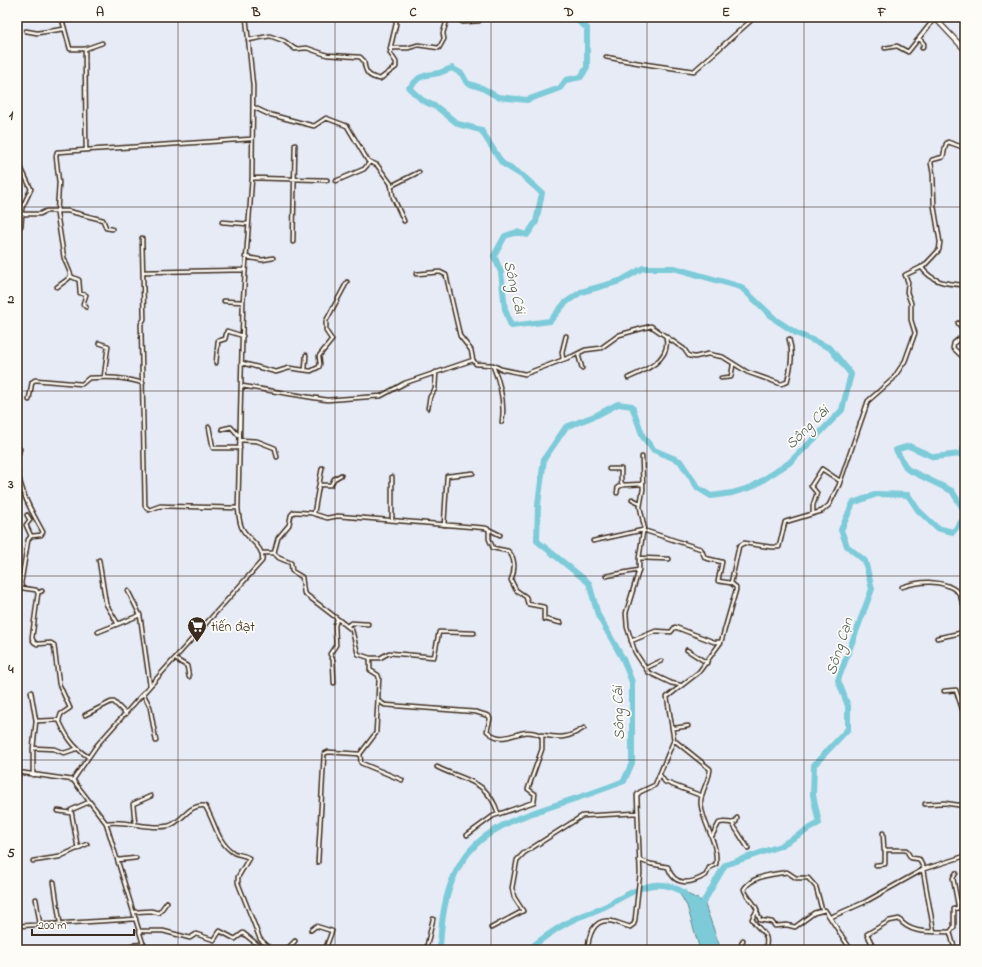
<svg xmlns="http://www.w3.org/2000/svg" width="982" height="967" viewBox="0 0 982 967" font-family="'Indie Flower',sans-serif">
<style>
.water{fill:#7dcbd9;stroke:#638b8e}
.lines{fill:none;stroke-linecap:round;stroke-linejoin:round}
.river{stroke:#7dcbd9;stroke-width:6}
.minor-casing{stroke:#3b2a1e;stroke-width:5.5}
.tertiary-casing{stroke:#3b2a1e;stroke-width:6}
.minor{stroke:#fdfcf7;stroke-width:2.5}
.tertiary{stroke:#fdfcf7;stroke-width:3.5}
.grid{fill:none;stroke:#3b2a1e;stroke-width:1;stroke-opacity:0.55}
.labels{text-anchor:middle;stroke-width:3.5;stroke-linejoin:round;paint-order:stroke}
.poi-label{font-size:14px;fill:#3b2a1e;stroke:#fdfcf7;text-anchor:start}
.water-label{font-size:15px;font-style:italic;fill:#4f5a56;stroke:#fdfcf7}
.neatline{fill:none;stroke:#3b2a1e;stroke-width:1.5}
.grid-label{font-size:13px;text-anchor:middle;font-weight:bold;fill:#3b2a1e}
</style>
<rect width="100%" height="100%" fill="#e7ebf6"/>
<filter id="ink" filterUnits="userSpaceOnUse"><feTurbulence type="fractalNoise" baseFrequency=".025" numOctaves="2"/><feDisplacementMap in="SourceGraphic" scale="8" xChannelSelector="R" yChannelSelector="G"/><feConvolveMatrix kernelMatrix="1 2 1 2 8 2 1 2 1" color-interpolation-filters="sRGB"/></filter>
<g filter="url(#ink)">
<path class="water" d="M677,889L704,902L721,950H700L687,906Z"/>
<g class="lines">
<path class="river" d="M965,446L960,454L934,457L909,446L896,450L907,469L952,491L965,512
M700,908L725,865L780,846L819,823L813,795L814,765L848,729V706L838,680L872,589L865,561L847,546L841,530L853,503L877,494L908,495L918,510L937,528L953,532L965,517
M440,950C444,812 523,823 624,781L632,763V682L623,659L598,615L589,583L537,541L538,504L544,459L566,427L597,415L618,404L632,406L643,437L654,450L680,461L698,488L711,496L732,493L752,487L789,463L816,437L842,410L851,374L830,348L796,333L776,320L741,287L674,268H643L620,281L581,292L565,303L550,321L511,326L505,309L501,272L494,256L505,236L517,232L527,235L536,222L542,193L523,176L502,163L481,130L458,124L438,108L422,100L409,88L419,78L427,75L439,73L452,68L462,74L467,83L482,88L498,97L527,100L560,88L566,80L581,77L587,67V28L573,17
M528,950C544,937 560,925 579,917C589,913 599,910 608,905C632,892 656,874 684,893"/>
<defs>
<path id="minor" d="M453,17L463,22L479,21
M63,23L70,49H85L102,43
M26,31L37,33L64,29
M919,38L924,44L922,48
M248,40L270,36L284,41L295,49L307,48L327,55L360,57L364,61C365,72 368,77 380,79L396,67V62L390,53L392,48H408L418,45L439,48L444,39L443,33L448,17
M885,48L897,46L908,52L935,18
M85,49L86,150
M390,49L396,24V20L392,17
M606,57C635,63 664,67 694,71L755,17
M253,107L268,114L314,126L326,118L347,126L368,161L377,165L391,184L393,197L404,221
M17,159L31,189L22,208L21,214
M252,178L327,180
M336,181L364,169L370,162
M391,186L419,172
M17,206H23
M222,222L248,224
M17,229L21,226L22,214H40L46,211H68L103,220L106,228L112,229
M142,238L144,319L141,324L145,506L149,510L160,506L238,508
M293,242L295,145
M245,257L262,260L273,258
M921,267C933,283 947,284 965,285
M143,272L244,270
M416,274L440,272L446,275L460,336L471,350L473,360L476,364L493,365L501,369L525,374L573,356L585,350L601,348L619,335L651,326L684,349L689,356L695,357L708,354L723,357L747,372L781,384L787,382C791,368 794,353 789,339
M70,276L79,280L80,293L86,295L83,304L86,307
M57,287L68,279L71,275L64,258L57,214L59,183L56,156L57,152L251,139
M224,301L243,302
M958,323L961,327H965
M965,334L954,343L953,348L965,359
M99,343L108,346L104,377
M578,354L582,368
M563,360L562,352L566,336
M216,363L218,341L225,339L227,331L243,336
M242,363L276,372L289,368L311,371L319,367L320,364L319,356L332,340L326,331V321L347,282
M493,366C500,383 505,403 502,422
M305,370L306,355
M628,378C644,371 671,360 666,338
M721,378L731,377L733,365
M242,386L327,400L381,396L405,383L473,360
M29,400L32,382L35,380L82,384L89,378C110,377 121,377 143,383
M428,408L430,397L435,389L436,372
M209,427L213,448H240
M222,429L231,427L240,437
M240,440L257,441L275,448L277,457
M642,457L643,489L640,507L644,526L639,558V570L626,613L627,627L635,652L648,672L671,683L680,685
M17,458L20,449
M17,467C21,493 30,509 43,532L41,535L31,536L28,540L21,583L22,588L36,590L38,593L32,638L34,642L37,644L51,643L54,645L59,684L70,708L61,714L59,720L36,721
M609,469H621V482L623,485L643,484
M392,477V520
M319,485H331L334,479L341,475
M617,493L618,487L623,485
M632,499L640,503
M314,513L322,468
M813,513V505L817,493L811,486L822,469L840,481
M27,515L30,520L26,525L31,536
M444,525L447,476L473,473
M488,529L500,535
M593,541L643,530L701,549L705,558L722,562L718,581L731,583
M262,553H274L279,558L291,563L292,571L302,577L304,593L352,630L358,654L370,658V670L378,675L379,678L376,733L360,754L328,752L324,754L318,862
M274,553L278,538L289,525L291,515L294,512L311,513L327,518L338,516L486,528L489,530V539L493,548L508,551C516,558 515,571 511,580L516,590L526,597L528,604L544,607V619L561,623
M639,558L669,559
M99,560L106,604L118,624L140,615L150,686
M606,576L639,570
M902,587C920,581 943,579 958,592C962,596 960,602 965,605
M128,591L140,615
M38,593L42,591
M347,626L351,623L368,624
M98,632L118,624
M937,638L965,632
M631,641L656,631L671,632L675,627L714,642H721
M687,650L707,663
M370,658H380L389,653L434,657L439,632L474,633
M175,659L187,666L189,677
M646,668L661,661
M334,683L333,660L330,654L336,645L335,626L337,619
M944,691L956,690L965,718
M31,692L36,721L33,748V775
M143,693L150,707L156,741
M378,701L385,705L476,712L489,716L490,719L487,731C506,749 519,723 542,736V749L528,789L535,794L534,802L493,816L467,835
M85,715L111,702H114L126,714
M59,720C66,736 73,747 87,756
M672,727L675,728L688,726
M542,735C560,738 567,739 584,728
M33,748L54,749L64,753L76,749
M360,754L361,763L402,780
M437,767C464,781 487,779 498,813
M17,772L73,780L106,823L145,950
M660,775L665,782L702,796
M73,780L97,745L262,561C265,548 249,540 243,530C239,524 239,516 238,508L243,302L252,178L253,86L246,17
M925,804L944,803L965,806
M58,811L71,813
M106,823C128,820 148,830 168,826C182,823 189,803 205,806C215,821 217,843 234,853C238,855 245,855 249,858L238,877V883L260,939L272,950
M135,823L133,804L151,796
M732,823L748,848
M883,833L884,850H906L911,858L919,859L924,869
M712,836L719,823C725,821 730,824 736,822L737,818
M78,849L71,810L89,802
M118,860L136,858
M639,860L651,864L668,867C674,887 691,884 706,875L709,868L716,864C718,841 704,827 701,805C699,793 710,781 710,769L674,740
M33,861L59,857L87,844
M876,865L885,864V850
M923,870L934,932
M54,882L60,923
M36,899L40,924
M134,912L151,911L159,913L167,902
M757,912L760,920L772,922L775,926L787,925L795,927L814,913L825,910L851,950
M831,917L865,902L924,869L965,856
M17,926L136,919
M491,928L523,911L514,897L512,888L517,860L524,853L582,816L637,813
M311,930L316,926L332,931L325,950
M140,931H163L190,938L196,934L214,940L220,931L235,939L243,933L264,950
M950,932L954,927V909L958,908V905L953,878L956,873
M132,945L144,944
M286,950L295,941
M426,950L433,919
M588,950C588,937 593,918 611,921C617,922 623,925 630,927L634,924L635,920L640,873L637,795L640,792L655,785L674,740L667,697L699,672L721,642L736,590V587L731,583L739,546L744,543L771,547H779L785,522L822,511L829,505L839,485L868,401L893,379L905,361L915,333L911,320V303L907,292L908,282L905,275L924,266L939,250L940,242L934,206L933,174L931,163L932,160L943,157L946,144L948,142L965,148
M739,950L743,940
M765,950C771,931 759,933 752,919L757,910C754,901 746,897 744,889C753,875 773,875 787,872L796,878H808L816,887L822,910
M875,950L867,934L889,921L899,919C911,935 932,931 950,932L955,950"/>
<path id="tertiary" d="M934,17L965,50"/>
</defs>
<use href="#minor" class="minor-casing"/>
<use href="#tertiary" class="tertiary-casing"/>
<use href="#minor" class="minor"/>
<use href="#tertiary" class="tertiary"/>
</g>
</g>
<path class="grid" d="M178,17V950M335,17V950M491,17V950M647,17V950M804,17V950M17,207H965M17,391H965M17,576H965M17,760H965"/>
<defs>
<symbol id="supermarket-pin" viewBox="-11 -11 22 30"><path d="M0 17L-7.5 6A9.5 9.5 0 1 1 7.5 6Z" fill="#3b2a1e" stroke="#fdfcf7"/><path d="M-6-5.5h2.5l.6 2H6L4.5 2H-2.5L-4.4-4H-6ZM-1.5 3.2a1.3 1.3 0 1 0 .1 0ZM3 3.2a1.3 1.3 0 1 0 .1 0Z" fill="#fff"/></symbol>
</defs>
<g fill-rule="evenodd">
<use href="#supermarket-pin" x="186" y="615" width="22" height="30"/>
</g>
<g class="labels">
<g class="poi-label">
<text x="211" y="631">tiến đạt</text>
</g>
<g class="water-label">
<text transform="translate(515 287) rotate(77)" y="5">Sông Cái</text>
<text transform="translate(807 427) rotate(-45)" y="5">Sông Cái</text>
<text transform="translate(839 646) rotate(-72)" y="5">Sông Cạn</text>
<text transform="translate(618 713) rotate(-92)" y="5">Sông Cái</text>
</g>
</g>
<rect width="982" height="967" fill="none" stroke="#fdfcf7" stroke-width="44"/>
<path d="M32 929v6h102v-6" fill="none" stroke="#3b2a1e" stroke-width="2"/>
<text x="38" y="929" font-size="12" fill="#3b2a1e" stroke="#fdfcf7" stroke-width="3" paint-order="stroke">200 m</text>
<rect x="22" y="22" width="938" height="923" class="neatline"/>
<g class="grid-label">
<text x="100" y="16">A</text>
<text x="256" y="16">B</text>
<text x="413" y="16">C</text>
<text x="569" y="16">D</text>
<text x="726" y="16">E</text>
<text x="882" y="16">F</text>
<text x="11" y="119">1</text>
<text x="11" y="303">2</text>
<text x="11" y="488">3</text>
<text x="11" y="673">4</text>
<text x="11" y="857">5</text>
</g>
</svg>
